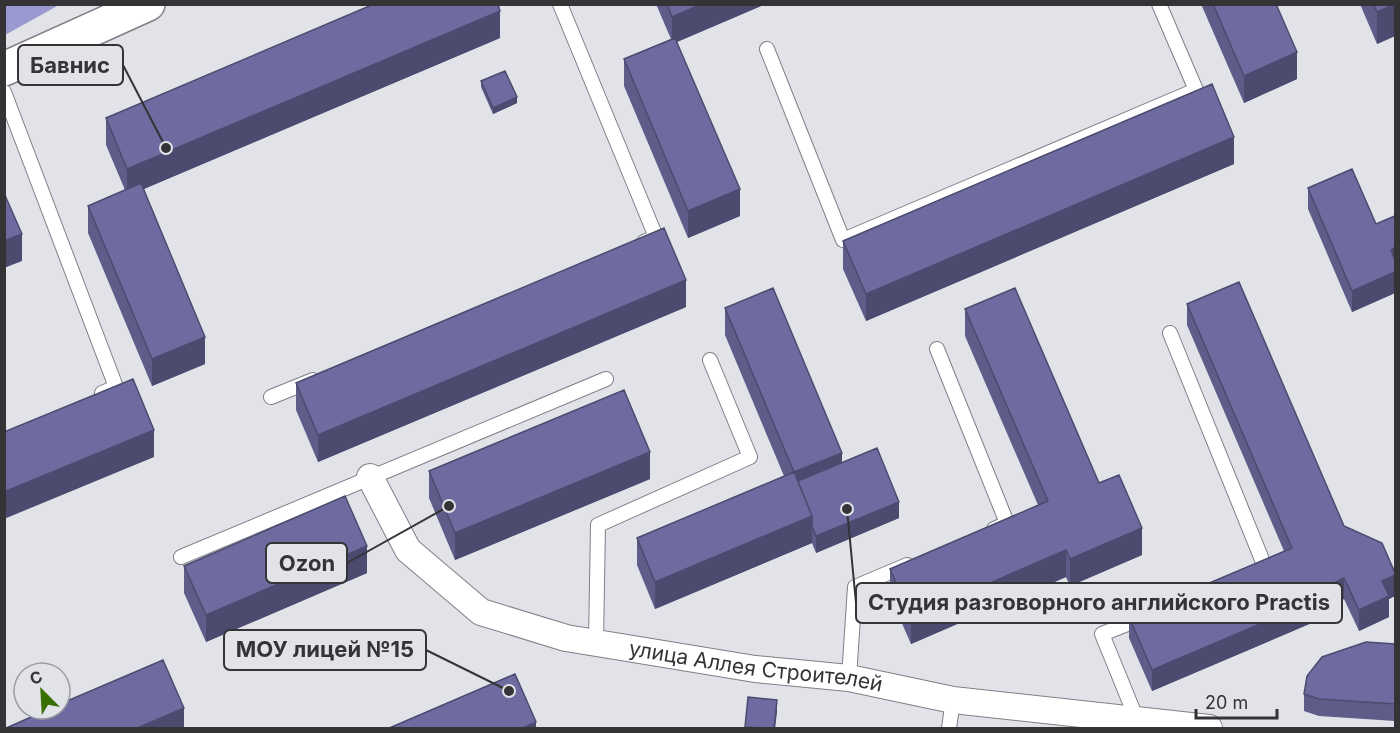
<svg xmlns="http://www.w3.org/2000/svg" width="1400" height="733" viewBox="0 0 1400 733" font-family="Inter,sans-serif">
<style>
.forest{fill:#9a99d0}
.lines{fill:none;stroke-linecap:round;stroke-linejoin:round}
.service-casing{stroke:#7f8086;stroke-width:16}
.minor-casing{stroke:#7f8086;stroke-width:28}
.tertiary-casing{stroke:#7f8086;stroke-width:36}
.service{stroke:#fff;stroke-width:14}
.minor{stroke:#fff;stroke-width:26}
.tertiary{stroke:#fff;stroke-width:33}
.wall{fill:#5e5c89}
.shaded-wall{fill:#4c4b6f}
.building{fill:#6d6b9f;stroke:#4c4b6f;stroke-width:1.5}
.labels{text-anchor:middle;stroke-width:6;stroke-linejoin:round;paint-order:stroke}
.street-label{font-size:21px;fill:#343437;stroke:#e2e2e9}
.leader{fill:none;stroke:#343437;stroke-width:2}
.callout-dot{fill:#343437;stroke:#e2e2e9;stroke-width:2}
.callout{fill:#e2e2e9;stroke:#343437;stroke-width:2}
.callout-label{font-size:22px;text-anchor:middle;font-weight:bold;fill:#343437}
</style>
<rect width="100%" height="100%" fill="#e2e2e9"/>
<path class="forest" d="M5,4H59V5L5,35Z"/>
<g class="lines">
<defs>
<path id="service" d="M560,4L656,237L644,242
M767,49L843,240L1196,90L1159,4
M4,92L116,387L102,393
M1170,333L1265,567L1257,571
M937,349L1007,523L994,529
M271,397L313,380
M181,557L606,379
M596,643L598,525L750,457L710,360
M849,678L855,587L907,565
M1137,720L1102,634L1145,617
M949,728L953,700"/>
<g id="minor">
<path id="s1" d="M370,477L408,550L481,612L566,638L755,669L849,678L953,700L1209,728"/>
</g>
<path id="tertiary" d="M4,69L148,4"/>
</defs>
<use href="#service" class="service-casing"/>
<use href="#minor" class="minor-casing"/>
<use href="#tertiary" class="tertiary-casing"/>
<use href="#service" class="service"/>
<use href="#minor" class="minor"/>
<use href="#tertiary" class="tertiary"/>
</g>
<path class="wall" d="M656,4H766L677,42L740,216L688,238L624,86V59L671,39Z
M1201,4H1276L1297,79L1244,103Z
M1360,4H1395V36L1377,44Z
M500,38L144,189L205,364L152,386L88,233V206L125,190L106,145V118Z
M481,81L517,103L493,114L481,87Z
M1394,150H1395V174L1394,171Z
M1234,164L866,321L843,269V241Z
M1308,188L1376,224L1395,216V293L1352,312L1308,209Z
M1187,304L1344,526L1395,573V596L1389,599V617L1359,631L1344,599L1314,613V622L1152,691L1129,638V617L1284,551L1187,325Z
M686,307L318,462L296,410V383Z
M725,308L842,463L899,518L816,553L812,543L655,609L637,565V538L784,476L725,335Z
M965,309L1099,483L1142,555L1070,586L1066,577L911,644L890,596V569L1038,505L965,336Z
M429,471L650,479L455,560L429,498Z
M184,566L367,573L206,642L184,593Z
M1395,644V721L1319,716L1304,711V694Z"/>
<path class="shaded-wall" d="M702,4H766L672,44V17Z
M1395,4V36L1377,44V12Z
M500,11V38L127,196V169Z
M1297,52V79L1244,103V76Z
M517,97V103L493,114V108Z
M1234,137V164L866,321V294Z
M740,189V216L688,238V211Z
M22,234V261L4,268V241Z
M1395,247V268L1391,250Z
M1395,272V293L1352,312V291Z
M686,280V307L318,462V435Z
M205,337V364L152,386V359Z
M154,430V457L4,519V492Z
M650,452V479L455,560V533Z
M842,453V480L800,497L794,472Z
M899,502V518L816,553V536Z
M812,516V543L655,609V582Z
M1142,528V555L1070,586V559Z
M367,546V573L206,642V615Z
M1066,550V577L911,644V617Z
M1395,575V596L1389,599V617L1359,631V610L1382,581Z
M1344,578V599L1314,613V622L1152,691V670Z
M777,700V712L775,729H774Z
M184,708V729H135Z
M536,722V729H521Z"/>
<path class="building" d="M374,4H498L500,11L127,169L106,118Z
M667,4H702L672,17Z
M1213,4H1276L1297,52L1244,76Z
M1373,4H1395L1377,12Z
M675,38L740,189L688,211L624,59Z
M505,71L517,97L493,108L481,81Z
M1212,84L1234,137L866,294L843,241Z
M1352,169L1376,224L1395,216V247L1391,250L1395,261V272L1352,291L1308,188Z
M141,183L205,337L152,359L88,206Z
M4,193L22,234L4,241Z
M664,228L686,280L318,435L296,383Z
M1239,282L1344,526L1382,543L1395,573V575L1382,581L1389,596L1359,610L1344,578L1311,594L1314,601L1152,670L1129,617L1292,548L1187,304Z
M773,288L842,453L794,472L812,516L655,582L637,538L794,472L725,308Z
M1015,288L1099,483L1119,475L1142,528L1070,559L1066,550L911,617L890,569L1048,501L965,309Z
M133,379L154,430L4,492V432Z
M624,390L650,452L455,533L429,471Z
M877,448L899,502L816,536L812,526V516L798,481Z
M345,496L367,546L206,615L184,566Z
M1366,642L1395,644V704L1319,699L1304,694L1307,676L1322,657Z
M163,660L184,708L135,729H4L49,709H60V704Z
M515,674L536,722L521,729H387Z
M748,697L777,700L774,729L745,727Z"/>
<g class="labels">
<g class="street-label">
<text dy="7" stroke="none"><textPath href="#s1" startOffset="459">улица Аллея Строителей</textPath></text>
</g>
</g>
<path class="leader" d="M166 148L123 65M449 506L347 563M847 509L856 603M509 691L426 650"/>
<g class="callout-dot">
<circle cx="166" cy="148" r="6"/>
<circle cx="449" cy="506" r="6"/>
<circle cx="847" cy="509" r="6"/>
<circle cx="509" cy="691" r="6"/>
</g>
<g class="callout">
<rect x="18" y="45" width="105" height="40" rx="6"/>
<rect x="266" y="543" width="81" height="40" rx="6"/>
<rect x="856" y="583" width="486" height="40" rx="6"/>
<rect x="224" y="630" width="202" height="40" rx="6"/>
</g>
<g class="callout-label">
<text x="70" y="73">Бавнис</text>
<text x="307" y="571">Ozon</text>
<text x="1099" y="610">Студия разговорного английского Practis</text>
<text x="325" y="657">МОУ лицей №15</text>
</g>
<rect width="1400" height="733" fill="none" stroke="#343437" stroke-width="12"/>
<g transform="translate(42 691) rotate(336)"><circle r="28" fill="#e2e2e9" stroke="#9c9ca2" stroke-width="1.5"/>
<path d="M0-4.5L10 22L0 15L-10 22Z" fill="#377000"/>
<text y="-9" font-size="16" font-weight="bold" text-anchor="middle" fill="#343437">С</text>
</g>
<path d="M1196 709v9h81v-9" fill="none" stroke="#343437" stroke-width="3"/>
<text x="1205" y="709" font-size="18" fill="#343437" stroke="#e2e2e9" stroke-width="4.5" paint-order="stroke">20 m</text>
</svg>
